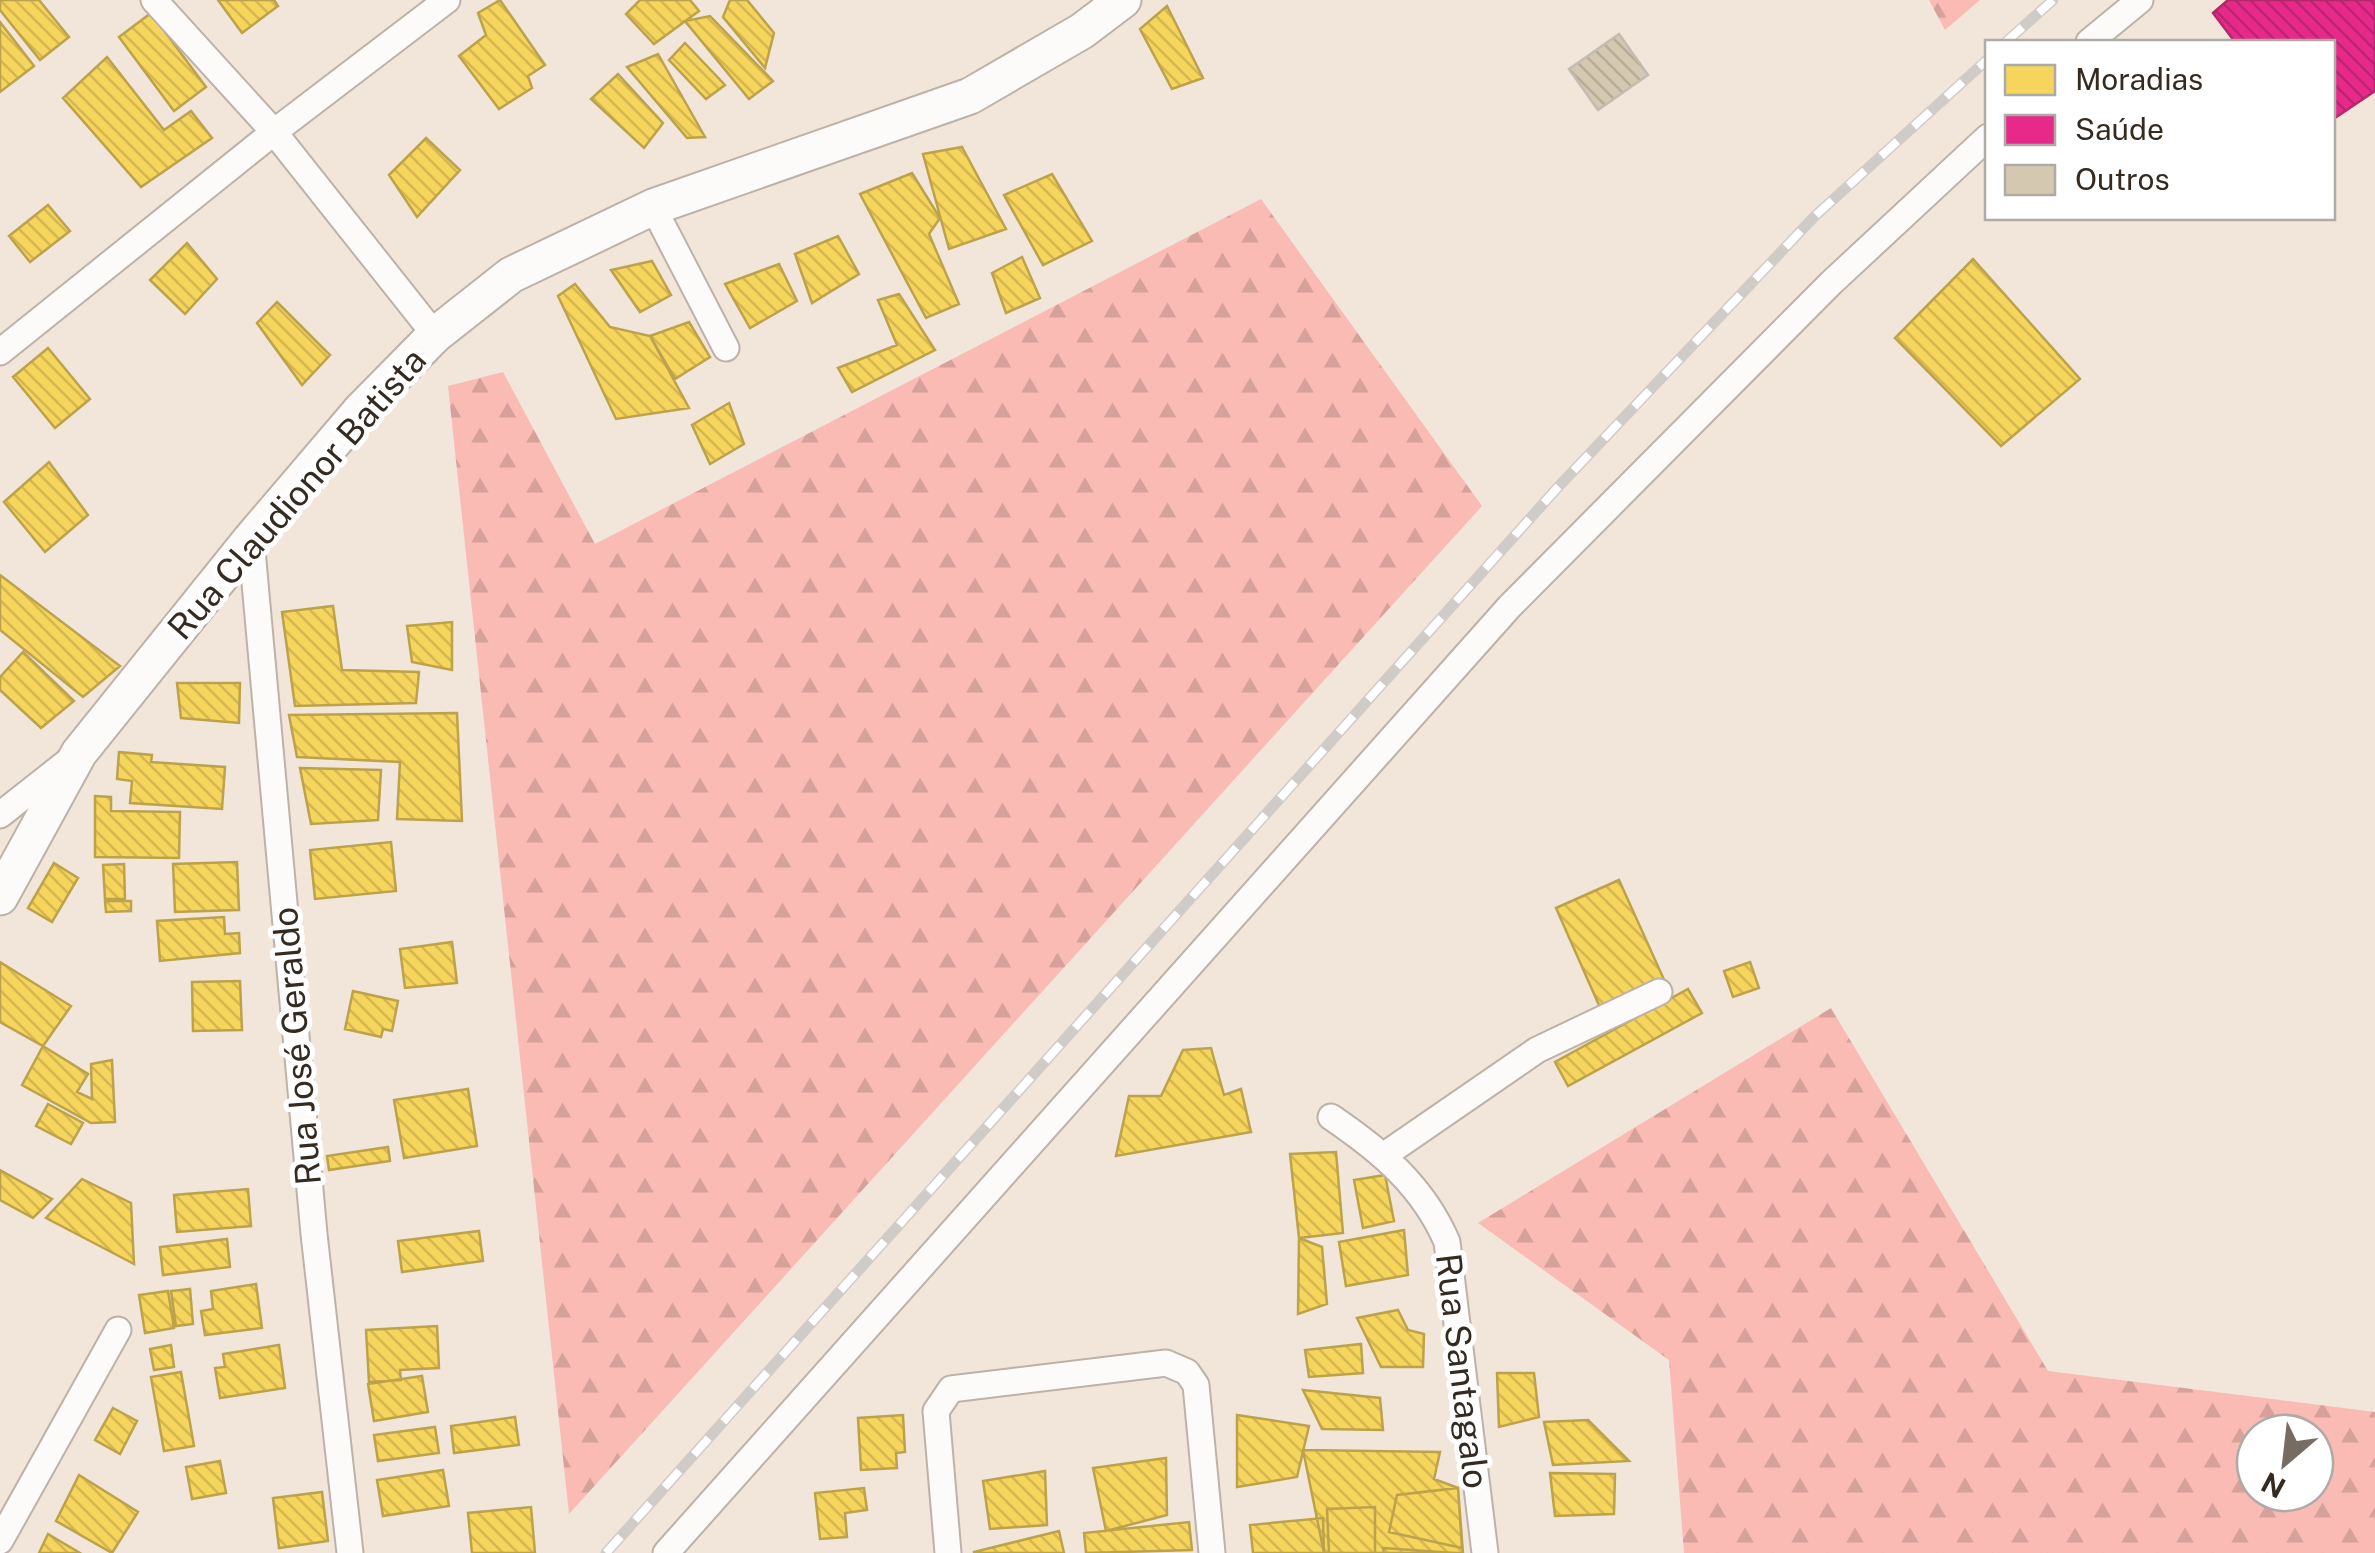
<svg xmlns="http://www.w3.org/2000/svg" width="2375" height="1553" viewBox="0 0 2375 1553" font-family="'Public Sans',sans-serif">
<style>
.forest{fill:url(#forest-firs);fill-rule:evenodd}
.homes{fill:url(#homes-back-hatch);stroke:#bca24a;stroke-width:2.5}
.health{fill:url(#health-back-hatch);stroke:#b2296a;stroke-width:2.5}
.building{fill:url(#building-back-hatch);stroke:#c4bcb0;stroke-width:2.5}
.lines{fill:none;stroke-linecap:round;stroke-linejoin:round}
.street-casing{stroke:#bdb2a8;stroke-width:29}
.secondary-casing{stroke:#bdb2a8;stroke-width:39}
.street{stroke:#fdfbf9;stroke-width:25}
.secondary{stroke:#fdfbf9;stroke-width:35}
.rail-casing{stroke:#cfccc8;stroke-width:11}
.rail{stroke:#fff;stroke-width:8;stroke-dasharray:22;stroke-linecap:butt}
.labels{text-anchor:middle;stroke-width:10;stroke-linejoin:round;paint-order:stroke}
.street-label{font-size:35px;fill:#352a20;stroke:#fff}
</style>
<defs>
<pattern id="forest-firs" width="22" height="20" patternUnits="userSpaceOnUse" patternTransform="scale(2.5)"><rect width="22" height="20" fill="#f9bbb3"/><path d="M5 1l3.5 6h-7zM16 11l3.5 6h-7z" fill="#d6a19a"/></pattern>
<pattern id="homes-back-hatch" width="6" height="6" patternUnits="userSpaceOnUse" patternTransform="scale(2.5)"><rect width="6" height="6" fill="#f6d55c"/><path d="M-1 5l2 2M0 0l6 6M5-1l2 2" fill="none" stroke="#d4b750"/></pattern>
<pattern id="health-back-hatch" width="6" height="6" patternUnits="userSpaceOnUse" patternTransform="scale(2.5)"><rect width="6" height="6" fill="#e7298a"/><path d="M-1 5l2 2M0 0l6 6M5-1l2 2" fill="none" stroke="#bc2370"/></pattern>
<pattern id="building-back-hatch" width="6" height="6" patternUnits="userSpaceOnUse" patternTransform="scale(2.5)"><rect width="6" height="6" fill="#d4c8b0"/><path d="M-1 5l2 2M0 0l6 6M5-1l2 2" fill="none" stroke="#b7ac97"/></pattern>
</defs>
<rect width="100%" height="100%" fill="#f2e6da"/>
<path class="forest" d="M1929,0H1980L1945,30Z
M1261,199L1482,506L569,1514L448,386L503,372L595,544Z
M1831,1008L2048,1371L2375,1412V1553H1684L1669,1360L1478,1223ZM2315,1433V1493H2255V1433Z"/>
<path class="homes" d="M0,0H39L69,37L40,60L0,10Z
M218,0H274L278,6L242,33Z
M500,0L545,65L528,76L532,88L499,109L459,56L486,35L478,13Z
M640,0H690L699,11L654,44L626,14Z
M730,0H747L774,33L765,68L723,17Z
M1167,6L1203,78L1172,89L1140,29Z
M151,13L206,87L174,111L119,37Z
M710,16L773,81L749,99L685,21Z
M0,22L34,66L0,92Z
M685,43L725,85L706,99L669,60Z
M658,54L705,137L687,138L627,67Z
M107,57L164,130L191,111L212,138L141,187L63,98Z
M618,74L663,123L644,148L591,99Z
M426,138L460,170L417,217L389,175Z
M962,147L1006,229L949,249L923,154Z
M912,173L940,218L929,234L959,304L926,318L860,194Z
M1052,174L1092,241L1043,265L1004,195Z
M48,205L70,231L30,262L9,236Z
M838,236L859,274L812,303L795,254Z
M187,243L217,279L185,314L150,280Z
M1022,257L1040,298L1006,313L992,273Z
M1973,259L2080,379L2001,446L1895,338Z
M652,261L671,295L640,312L611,270Z
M779,264L797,301L750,328L725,284Z
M575,284L610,327L650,336L689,408L616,419L558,296Z
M899,294L935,350L852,392L838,368L897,345L878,300Z
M277,302L330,355L302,385L257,323Z
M689,322L710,357L675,379L650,336Z
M48,348L90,399L55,428L13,377Z
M729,403L744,444L710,464L692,425Z
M49,462L88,515L45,552L4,502Z
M0,575L120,666L83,697L0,630Z
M333,606L342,670L419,672L416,703L295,706L282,612Z
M452,622V670L412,662L407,626Z
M23,652L74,701L41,728L0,690V677Z
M177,683H240L239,723L181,718Z
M457,713L462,821L397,819L400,762L297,757L289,715Z
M119,752L152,755L151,762L225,767L222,809L130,803L132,781L117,779Z
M300,768L381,770L378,820L311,824Z
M95,796L111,797V811L180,812L179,858L95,857Z
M391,842L396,891L315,899L310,850Z
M237,862L239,910L175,912L173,864Z
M54,863L78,878L52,922L28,908Z
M124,864L125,899H105L103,865Z
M1619,880L1666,984L1602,1012L1556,908Z
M105,901H131V911L106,912Z
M224,917L225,934L239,933L240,953L160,961L157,921Z
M452,942L457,983L405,988L400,949Z
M0,962L71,1006L43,1046L0,1022Z
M1750,962L1759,988L1733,997L1724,971Z
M240,981L242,1030L193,1031L192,982Z
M1688,989L1702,1013L1568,1086L1555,1062Z
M353,991L398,1001L392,1031L383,1029L381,1037L345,1029Z
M43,1046L88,1074L77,1092L92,1099L91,1064L112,1060L115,1122L91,1123L22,1085Z
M1211,1048L1224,1095L1241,1089L1251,1132L1116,1156L1129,1096H1161L1183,1050Z
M468,1089L477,1146L404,1158L394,1100Z
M48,1104L83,1123L71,1144L36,1126Z
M388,1147L390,1161L329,1170L327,1156Z
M1336,1152L1343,1233L1299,1238L1290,1154Z
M0,1170L52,1199L33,1218L0,1200Z
M1385,1175L1394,1221L1363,1228L1354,1180Z
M82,1179L131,1203L134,1264L46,1218Z
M248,1189L251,1226L177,1232L174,1195Z
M1404,1230L1408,1275L1346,1286L1339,1242Z
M479,1231L483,1261L402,1272L398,1241Z
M1299,1238L1322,1247L1327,1304L1298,1314Z
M227,1239L230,1267L163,1275L160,1247Z
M256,1284L262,1328L205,1335L201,1311L213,1309L211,1291Z
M190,1289L193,1324L176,1326L171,1291Z
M168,1291L174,1328L145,1333L139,1295Z
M1398,1310L1408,1330L1424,1334L1423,1367H1381L1357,1318Z
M437,1326L439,1368L400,1370L401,1380L369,1382L366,1330Z
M1361,1344L1363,1373L1309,1377L1305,1350Z
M171,1345L174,1367L154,1370L150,1349Z
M279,1345L285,1388L220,1398L215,1368L225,1367L223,1354Z
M181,1372L194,1446L164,1451L151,1377Z
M1497,1373H1534L1539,1417L1499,1427Z
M422,1376L428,1412L374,1421L368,1384Z
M1303,1390L1380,1398L1383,1430L1322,1429Z
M113,1408L137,1421L120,1454L95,1440Z
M903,1415L905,1452L896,1453L897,1468L861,1470L858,1418Z
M1237,1415L1309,1426L1297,1477L1237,1487Z
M515,1417L519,1445L454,1453L451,1426Z
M1588,1420L1629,1461L1553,1465L1544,1422Z
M435,1427L439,1453L378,1461L374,1435Z
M1303,1450L1440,1452L1434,1479L1458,1488L1463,1553H1324Z
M1166,1458L1167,1515L1106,1531L1093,1468Z
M220,1461L226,1493L192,1499L186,1467Z
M443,1470L449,1506L383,1516L377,1480Z
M1045,1471L1047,1525L990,1529L983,1481Z
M1550,1473L1615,1474L1614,1514L1555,1516Z
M79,1475L138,1512L112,1553L56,1521Z
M864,1488L867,1510L845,1513L847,1537L820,1539L815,1493Z
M1458,1488L1462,1548L1389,1532L1397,1495Z
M322,1492L328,1541L279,1548L273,1498Z
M531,1507L535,1553H472L468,1513Z
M1375,1507V1553H1329L1327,1509Z
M1323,1518L1324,1553H1253L1250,1525Z
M1189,1522L1192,1550L1086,1553L1084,1533Z
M1059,1531L1064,1553H974V1552Z
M48,1534L80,1553H39Z
M1383,1548L1454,1553H1384Z"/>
<path class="health" d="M2228,0H2375V91L2332,120V42H2235L2213,13Z"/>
<path class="building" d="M1619,34L1648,75L1598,110L1569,69Z"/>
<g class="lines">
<defs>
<path id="street" d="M154,0L274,132L435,335
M2089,42L2140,0
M653,207L726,348
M0,352L274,132L447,0
M251,539L314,1234L350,1553
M0,815L71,759
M1331,1117C1381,1151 1423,1186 1447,1242L1485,1553
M1386,1154L1537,1050L1659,992
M0,1541L118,1330
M666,1553L1510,606L1831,283L1988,137
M948,1553L936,1411L951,1389L1166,1363L1187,1372L1196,1385L1212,1553"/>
<path id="secondary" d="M0,897L79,753L251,539L361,410L435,335L511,275L653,207L970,96L1082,31L1123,0"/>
</defs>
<use href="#street" class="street-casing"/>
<use href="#secondary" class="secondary-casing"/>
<use href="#street" class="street"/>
<use href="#secondary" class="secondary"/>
<defs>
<path id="rail" d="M2006,42L2053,0
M606,1553L1559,486L1815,216L1988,59"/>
</defs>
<use href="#rail" class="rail-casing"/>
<use href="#rail" class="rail"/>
</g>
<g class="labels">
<g class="street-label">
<text transform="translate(297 494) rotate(-49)" y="12">Rua Claudionor Batista</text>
<text transform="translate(297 1046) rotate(-95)" y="12">Rua José Geraldo</text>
<text transform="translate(1462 1371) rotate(83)" y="12">Rua Santagalo</text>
</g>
</g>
<rect x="1985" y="40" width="350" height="180" fill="#ffffff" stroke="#aeaaa6" stroke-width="2.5"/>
<rect x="2005" y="65" width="50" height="30" fill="#f6d55c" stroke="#aeaaa6" stroke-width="2.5"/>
<text x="2075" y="90" font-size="30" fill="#352a20">Moradias</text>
<rect x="2005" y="115" width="50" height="30" fill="#e7298a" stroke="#aeaaa6" stroke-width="2.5"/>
<text x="2075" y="140" font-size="30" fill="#352a20">Saúde</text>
<rect x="2005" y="165" width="50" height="30" fill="#d4c8b0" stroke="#aeaaa6" stroke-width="2.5"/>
<text x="2075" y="190" font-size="30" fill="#352a20">Outros</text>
<g transform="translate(2285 1463) rotate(208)"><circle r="48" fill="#ffffff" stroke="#aeaaa6" stroke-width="2.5"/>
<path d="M0-8L18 38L0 25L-18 38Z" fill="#776c61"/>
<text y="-15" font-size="28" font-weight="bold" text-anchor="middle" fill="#352a20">N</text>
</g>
</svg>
